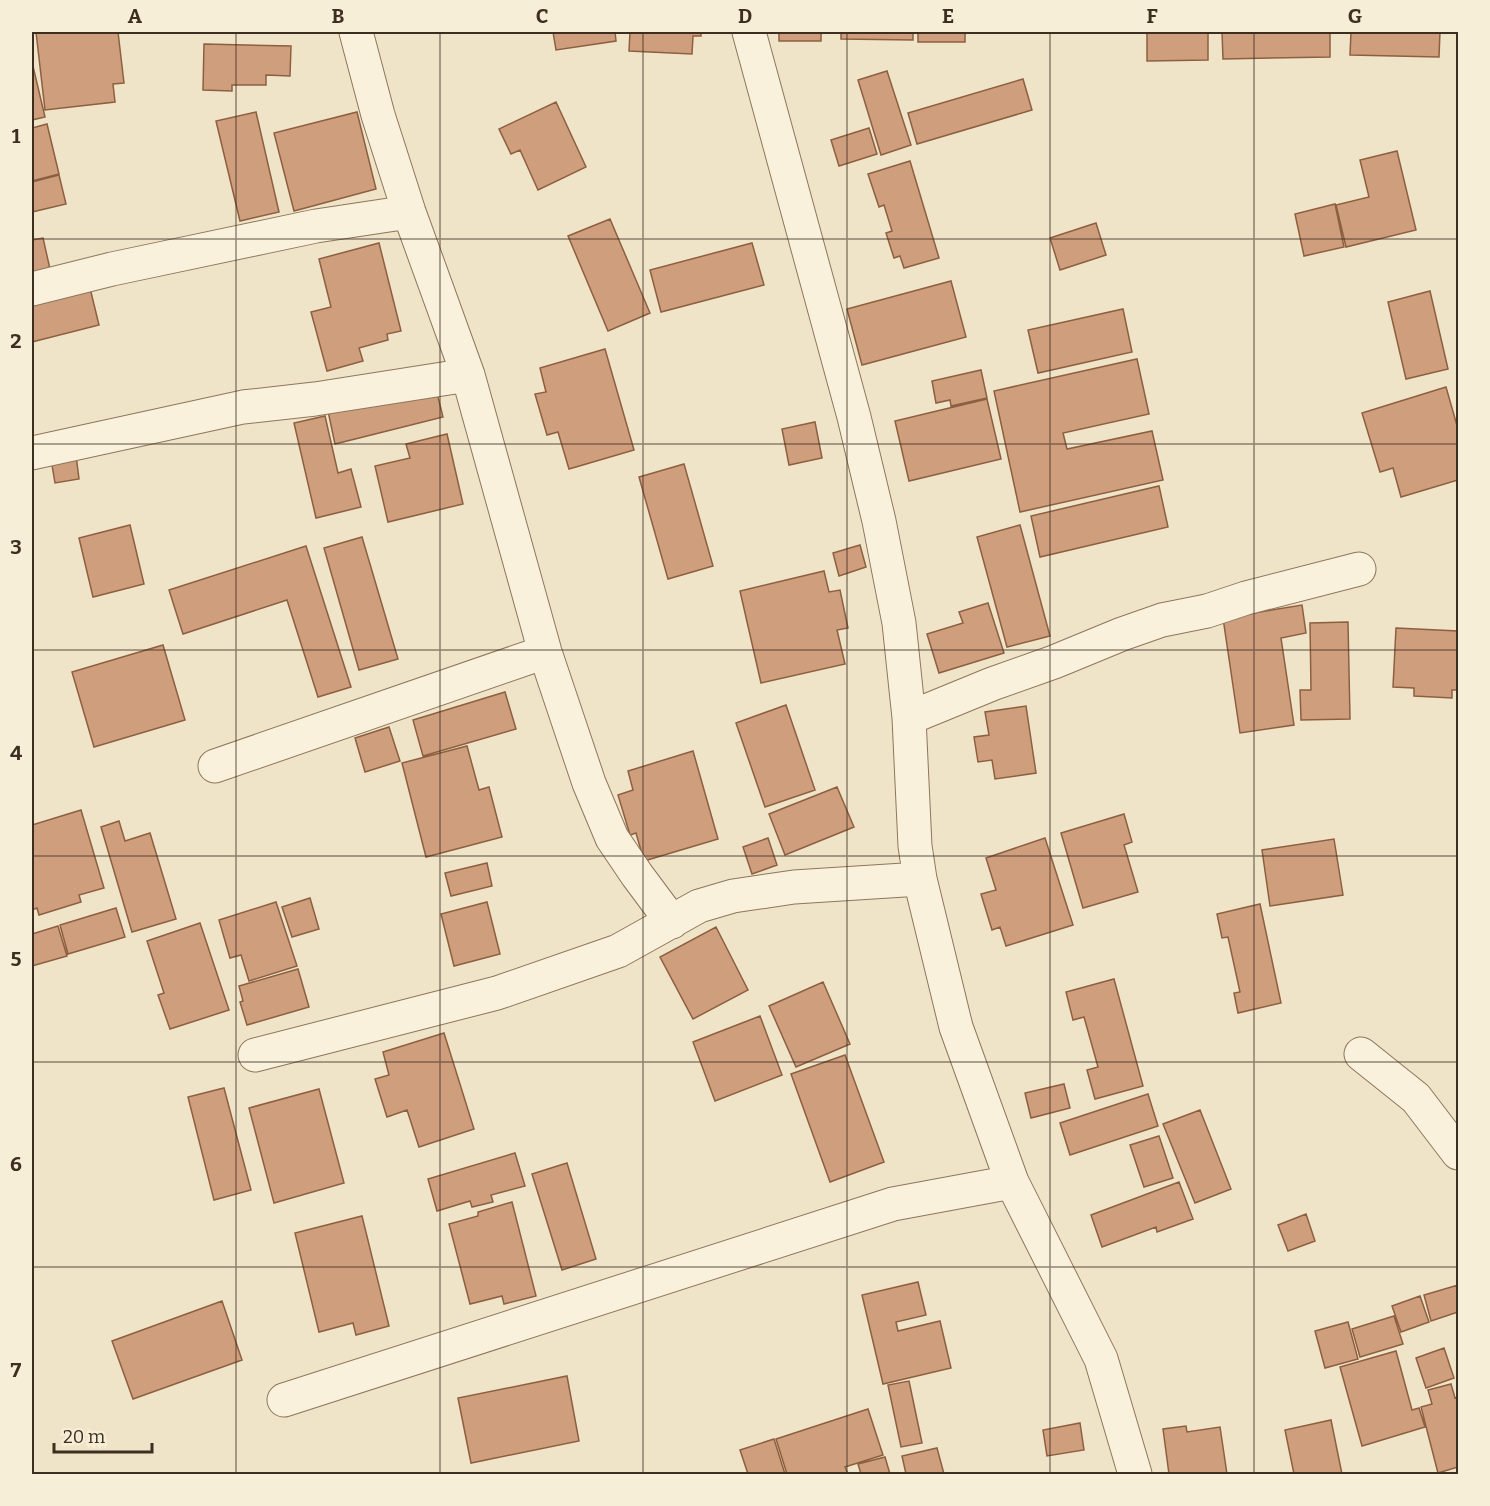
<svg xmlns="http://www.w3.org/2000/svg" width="1490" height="1506" viewBox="0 0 1490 1506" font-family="Bitter,serif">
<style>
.building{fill:#cf9f7d;stroke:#8d5f41;stroke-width:1.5}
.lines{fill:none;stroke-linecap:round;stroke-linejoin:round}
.street-casing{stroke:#8d765c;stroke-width:35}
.street{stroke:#faf1dc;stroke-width:33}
.grid{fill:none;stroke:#3d2e20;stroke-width:1.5;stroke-opacity:0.55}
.neatline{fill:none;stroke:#3d2e20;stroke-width:2}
.grid-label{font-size:20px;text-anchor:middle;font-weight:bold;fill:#3d2e20}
</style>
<rect width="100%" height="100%" fill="#f0e4c8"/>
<path class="building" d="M36,32H118L124,83L113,84L115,102L45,110Z
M553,32H615L616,41L556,50Z
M630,32H701V36H693L692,54L629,51Z
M779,32H821V41H779Z
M841,32H913V40L841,39Z
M918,32H965V42H918Z
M1147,32H1208V60L1147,61Z
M1222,32H1330V57L1223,59Z
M1351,32H1440L1439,57L1350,55Z
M204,44L291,46L290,76L266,75V85H232V91L203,90Z
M32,62L45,117L32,120Z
M887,71L911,145L881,155L858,80Z
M1023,79L1032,110L917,144L908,113Z
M556,102L586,167L538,190L520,150L511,154L499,129Z
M256,112L279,212L240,221L216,121Z
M357,112L376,189L294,211L274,133Z
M47,124L59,174L32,181V128Z
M869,128L877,154L839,166L831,140Z
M1397,151L1416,230L1346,247L1336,205L1369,197L1360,160Z
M910,161L939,258L904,268L900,256L894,258L886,233L892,231L884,205L879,207L868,174Z
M59,175L66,204L32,212V182Z
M1335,204L1344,247L1304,256L1295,214Z
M610,219L650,313L608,331L568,236Z
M1096,223L1106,255L1060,270L1050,238Z
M43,238L50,269L32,273V240Z
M379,243L401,331L387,334L388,340L359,348L363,361L327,371L311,312L331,307L319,259Z
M752,243L764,285L661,312L650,270Z
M951,281L966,337L862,365L847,309Z
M89,284L99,325L32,342V298Z
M1430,291L1448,369L1406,379L1388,302Z
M1123,309L1132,352L1038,373L1028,330Z
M605,349L634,450L569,469L558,432L547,435L535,394L546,392L540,368Z
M1137,359L1149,414L1063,433L1067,449L1152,431L1163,480L1020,512L994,391Z
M981,370L987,398L951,406L950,400L936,403L932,381Z
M435,385L443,417L335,444L328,411Z
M1446,387L1458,429V480L1401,497L1393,468L1380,472L1362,413Z
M987,399L1001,459L909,481L895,421Z
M325,416L338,473L351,469L361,507L316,518L294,423Z
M815,422L822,458L789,465L782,429Z
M447,434L463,504L388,522L375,466L410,458L406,444Z
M76,455L79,479L55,483L51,459Z
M684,464L713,566L668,579L639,477Z
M1159,486L1168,527L1040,557L1031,516Z
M130,525L144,584L93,597L79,538Z
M1020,525L1050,636L1007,647L977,537Z
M362,537L398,659L359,670L324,548Z
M860,545L866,567L839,576L833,553Z
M306,546L351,687L318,697L287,600L183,634L169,590Z
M824,571L829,592L840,590L848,628L837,630L845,664L761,683L740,591Z
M988,603L1004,653L939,673L927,634L963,623L959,612Z
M1302,605L1306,633L1281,638L1294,725L1240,733L1223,618Z
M1348,622L1350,719L1301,720L1300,690H1311L1310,623Z
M1396,628L1458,631V690H1452V698L1414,696V688L1393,687Z
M163,645L185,720L94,747L72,672Z
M505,692L516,729L423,756L413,720Z
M786,705L815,790L765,807L736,723Z
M1026,706L1036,773L995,779L992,760L978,762L974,737L989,735L985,712Z
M389,727L400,761L365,772L355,738Z
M467,746L479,790L489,787L502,837L426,857L402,763Z
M693,751L718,839L644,861L636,833L630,835L618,795L633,790L628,771Z
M837,787L854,827L785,855L769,814Z
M81,810L104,888L79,895L81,902L39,915L37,908L32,910V825Z
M1124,814L1132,842L1124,845L1138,892L1083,908L1061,833Z
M119,821L125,841L150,833L176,919L132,932L101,827Z
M768,838L777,865L752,874L743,847Z
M1045,838L1073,925L1006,946L1000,927L992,930L981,894L996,890L986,858Z
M1334,839L1343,895L1270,906L1262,850Z
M487,863L492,886L451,896L445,873Z
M310,898L319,929L292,937L282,907Z
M276,902L297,966L249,981L241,955L230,958L219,920Z
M487,902L500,954L454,966L441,914Z
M1260,904L1281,1003L1238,1013L1234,993L1240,992L1228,937L1222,938L1217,914Z
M116,908L125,937L68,954L60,925Z
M200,923L229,1010L170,1029L158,995L164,993L147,941Z
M58,926L67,956L32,966V934Z
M716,927L748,990L693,1019L660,957Z
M298,969L309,1007L247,1025L240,1002L243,1001L239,986Z
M1114,979L1143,1086L1095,1099L1087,1070L1098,1067L1084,1017L1073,1020L1066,992Z
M823,982L850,1044L796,1067L769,1006Z
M760,1016L782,1075L715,1101L693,1042Z
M444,1033L474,1129L419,1147L407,1110L387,1117L375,1079L389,1075L383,1052Z
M845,1055L884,1162L830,1182L791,1074Z
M1064,1084L1070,1108L1031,1118L1025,1093Z
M224,1088L251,1190L214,1200L188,1097Z
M319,1089L344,1183L274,1203L249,1108Z
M1148,1094L1158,1126L1070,1155L1060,1123Z
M1200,1110L1231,1189L1195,1203L1163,1124Z
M1159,1136L1173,1178L1144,1187L1130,1145Z
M515,1153L525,1186L491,1195L493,1202L472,1207L470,1201L437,1211L428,1179Z
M567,1163L596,1259L562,1270L532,1174Z
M1179,1182L1193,1219L1157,1232L1156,1227L1102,1247L1091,1215Z
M512,1202L536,1296L504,1304L502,1296L470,1304L449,1224L478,1216V1212Z
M1306,1214L1315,1241L1288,1251L1278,1225Z
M362,1216L389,1326L356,1335L353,1323L319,1332L295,1233Z
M918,1282L926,1315L896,1322L898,1331L940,1321L951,1368L883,1384L862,1295Z
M1458,1285V1312L1431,1321L1424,1295Z
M1420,1296L1429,1322L1401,1332L1392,1306Z
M222,1301L242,1360L133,1399L112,1341Z
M1394,1316L1403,1344L1360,1357L1352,1329Z
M1348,1322L1358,1359L1325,1368L1315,1331Z
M1444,1348L1454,1378L1426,1388L1416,1358Z
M1396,1351L1412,1410L1419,1408L1425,1427L1362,1446L1340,1367Z
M567,1376L579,1441L471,1463L458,1398Z
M909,1381L922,1443L901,1447L888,1385Z
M1451,1384L1455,1398L1458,1397V1467L1438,1473L1421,1407L1432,1404L1428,1390Z
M868,1409L883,1455L845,1467L848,1474H787L776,1439Z
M1331,1420L1342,1474H1294L1285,1430Z
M1080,1423L1084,1450L1047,1456L1043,1430Z
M1186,1426L1187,1432L1220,1427L1227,1474H1169L1163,1429Z
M774,1439L785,1474H748L740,1450Z
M937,1448L944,1474H906L902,1456Z
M885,1457L890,1474H861L858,1464Z"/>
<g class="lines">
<defs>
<path id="street" d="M356,32L378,115L409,212L468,375L545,652L589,783L612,838L637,875L672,922
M749,32L854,417L879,521L899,623L909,718L915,846L920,879L956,1027L1012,1182L1101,1359L1135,1474
M32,289L112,269L316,226L409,212
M32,453L243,407L315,399L468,375
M909,718L992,684L1054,662L1122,634L1162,620L1207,611L1246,598L1359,569
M215,766L545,652
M1361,1054L1416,1098L1458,1153
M255,1055L497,993L618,951L699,906L733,896L794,887L920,879
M284,1400L893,1204L1012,1182"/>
</defs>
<use href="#street" class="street-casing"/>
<use href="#street" class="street"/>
</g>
<path class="grid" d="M236,32V1474M440,32V1474M643,32V1474M847,32V1474M1050,32V1474M1254,32V1474M32,239H1458M32,444H1458M32,650H1458M32,856H1458M32,1062H1458M32,1267H1458"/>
<rect width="1490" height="1506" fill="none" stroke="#f7eed8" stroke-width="66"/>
<path d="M54 1443v9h98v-9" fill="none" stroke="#3d2e20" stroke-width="3"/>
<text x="63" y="1443" font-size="18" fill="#3d2e20" stroke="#f7eed8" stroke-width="4.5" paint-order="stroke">20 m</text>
<rect x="33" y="33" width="1424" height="1440" class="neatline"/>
<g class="grid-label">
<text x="135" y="23">A</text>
<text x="338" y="23">B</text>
<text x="542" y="23">C</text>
<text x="745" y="23">D</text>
<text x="948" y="23">E</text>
<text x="1152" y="23">F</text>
<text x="1355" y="23">G</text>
<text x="16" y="143">1</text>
<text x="16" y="348">2</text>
<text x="16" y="554">3</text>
<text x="16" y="760">4</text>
<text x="16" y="966">5</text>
<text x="16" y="1171">6</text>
<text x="16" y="1377">7</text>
</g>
</svg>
